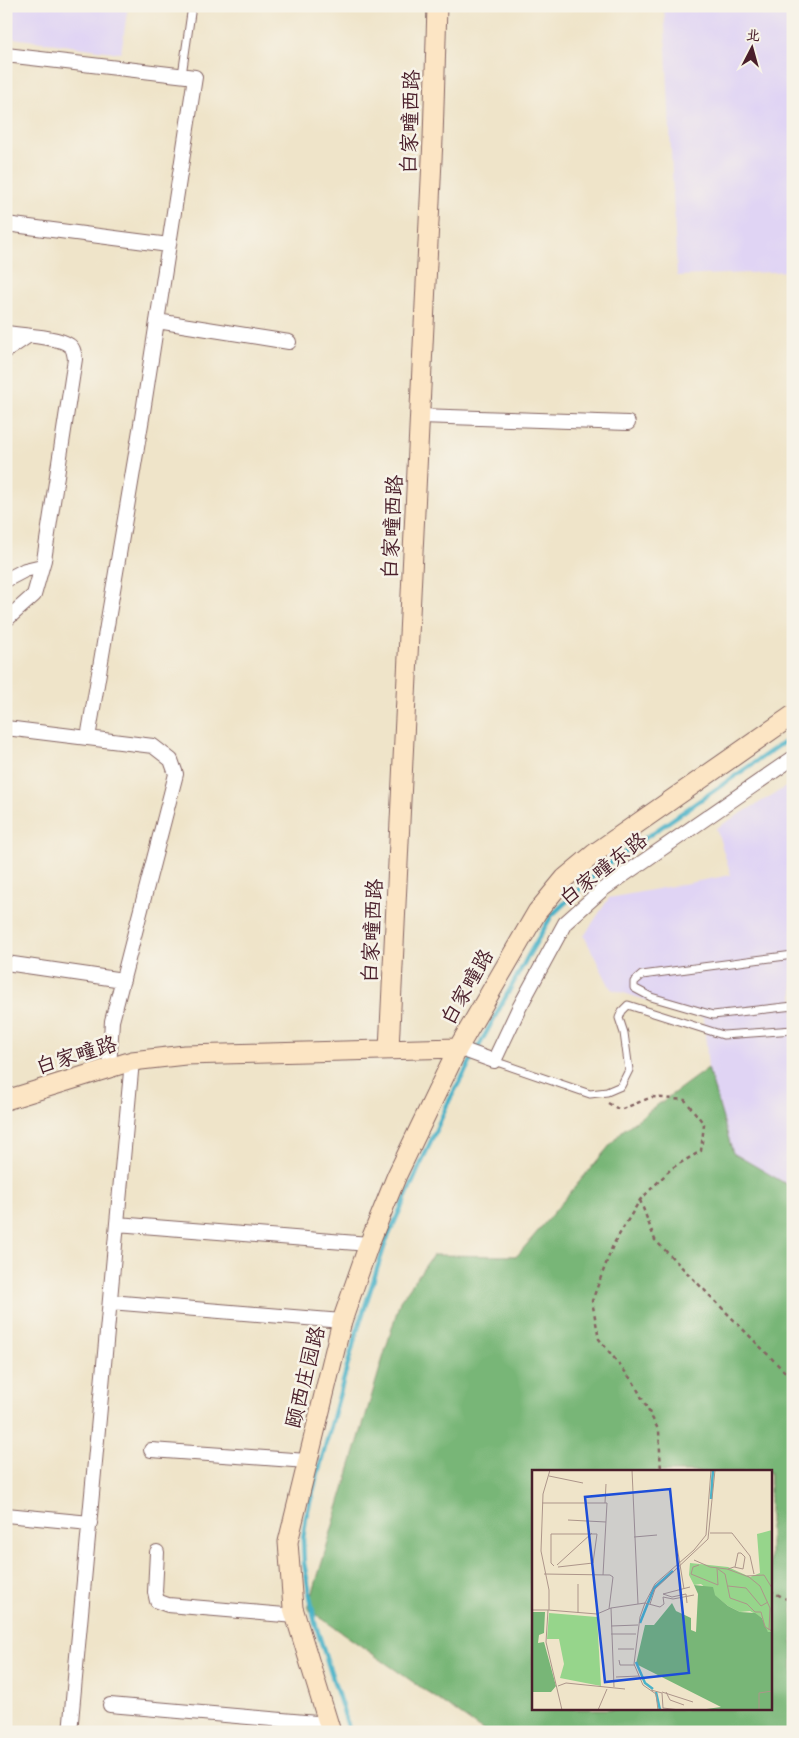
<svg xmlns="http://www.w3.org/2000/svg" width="799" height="1738" viewBox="0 0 799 1738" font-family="Itim,'LXGW WenKai TC',sans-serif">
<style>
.built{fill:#e0d4f4}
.forest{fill:#78b677;stroke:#616a51;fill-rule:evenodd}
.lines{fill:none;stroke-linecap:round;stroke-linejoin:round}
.stream{stroke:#4ab2c8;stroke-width:4.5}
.lane-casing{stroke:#846462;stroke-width:9}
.street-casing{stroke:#846462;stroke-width:16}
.secondary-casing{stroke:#846462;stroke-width:21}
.path{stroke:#846462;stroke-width:2.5;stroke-dasharray:4 4;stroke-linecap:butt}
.lane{stroke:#fff;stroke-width:7}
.street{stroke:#fff;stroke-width:14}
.secondary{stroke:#fce5c4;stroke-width:19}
.labels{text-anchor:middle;stroke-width:5;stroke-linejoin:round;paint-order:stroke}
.street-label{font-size:21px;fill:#4a1f2b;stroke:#f7f3e8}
.inset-river{fill:none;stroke:#4ab2c8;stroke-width:2.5}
.inset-road{fill:none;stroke:#ad958a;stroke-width:1}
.view{fill:#1d4ed8;fill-opacity:0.15;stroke:#1d4ed8;stroke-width:2.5}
.inset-edge{fill:none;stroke:#4a1f2b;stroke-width:2.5}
</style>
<rect width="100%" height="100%" fill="#f7f3e8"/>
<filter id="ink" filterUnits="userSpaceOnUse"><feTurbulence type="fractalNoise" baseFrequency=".02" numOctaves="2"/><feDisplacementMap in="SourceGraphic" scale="10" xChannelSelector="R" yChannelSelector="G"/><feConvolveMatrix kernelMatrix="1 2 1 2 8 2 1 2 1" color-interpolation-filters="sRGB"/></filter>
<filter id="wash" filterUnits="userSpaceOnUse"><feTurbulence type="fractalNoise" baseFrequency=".0096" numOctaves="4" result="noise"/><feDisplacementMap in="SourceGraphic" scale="20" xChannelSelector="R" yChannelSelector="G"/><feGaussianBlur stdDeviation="1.12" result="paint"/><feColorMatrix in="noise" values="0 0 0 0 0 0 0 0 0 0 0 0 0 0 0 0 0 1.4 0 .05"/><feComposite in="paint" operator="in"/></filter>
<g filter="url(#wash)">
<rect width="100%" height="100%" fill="#efe4c9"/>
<path class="built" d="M6,6H128L121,53L6,37Z
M664,6H793V271L677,276Z
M793,783V1188L733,1153L708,1068L704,1018L611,989L584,936L609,898L731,875L716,828Z"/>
<path class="forest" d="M708,1068L733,1153L793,1188V1732H485L308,1609L400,1301L433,1255L517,1256L622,1131ZM533,1472H770V1709H533Z"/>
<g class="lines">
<path class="stream" d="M350,1732L315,1623L304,1563L303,1540L306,1517L355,1338L386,1241L449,1101L528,956L552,915L602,868L793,736"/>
</g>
</g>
<g filter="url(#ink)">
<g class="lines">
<defs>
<path id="lane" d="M182,75L192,6
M793,955L642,975L634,982V988L651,997L713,1015L793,1006
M494,1061L590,1094L607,1092L621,1086L629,1070L624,1033L619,1018L622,1011L628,1005L723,1035L793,1030"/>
<path id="street" d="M6,55L195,77L142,418L88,738
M6,224L169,245
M157,321L289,342
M6,333C20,335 60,337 69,345C74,348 74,354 75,359L44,560L34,595L6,620
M6,351L28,336
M420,416L628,423
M6,580L25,570L42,566
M6,728L153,746L171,760L176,774L112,1021L109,1068
M6,963L123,980
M458,1048L494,1061L519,1008L565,923L602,890L793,758
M117,1224L369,1244
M110,1302L342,1321
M151,1450L307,1461
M6,1515L90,1523
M157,1552L155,1592L157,1601L168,1605L296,1616
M110,1705L328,1724
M70,1732L132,1061"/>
<path id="secondary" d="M389,1049L433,139L437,6
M6,1100L132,1061L185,1055L458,1048L537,912L565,878L595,853L793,715
M331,1732L293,1608L288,1542L342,1321L369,1244L397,1175L458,1048"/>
</defs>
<use href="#lane" class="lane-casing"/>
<use href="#street" class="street-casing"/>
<use href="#secondary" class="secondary-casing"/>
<path class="path" d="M608,1103L620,1110L652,1097L685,1100L704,1124L701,1151L672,1168L640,1200L613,1245L592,1301L599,1339L634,1383L659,1431L661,1472
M640,1200L655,1240L787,1374L793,1386
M770,1591L793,1602"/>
<use href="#lane" class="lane"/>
<use href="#street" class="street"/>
<use href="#secondary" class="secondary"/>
</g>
</g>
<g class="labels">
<g class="street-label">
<text transform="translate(410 122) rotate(-88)" y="7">白家疃西路</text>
<text transform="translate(392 527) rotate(-87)" y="7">白家疃西路</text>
<text transform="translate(603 869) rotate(-38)" y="7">白家疃东路</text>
<text transform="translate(372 931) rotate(-87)" y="7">白家疃西路</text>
<text transform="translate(467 987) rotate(-60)" y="7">白家疃路</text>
<text transform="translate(76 1055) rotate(-17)" y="7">白家疃路</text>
<text transform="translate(305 1377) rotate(-76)" y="7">颐西庄园路</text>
</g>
</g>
<g transform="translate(532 1470)">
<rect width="240" height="240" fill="#efe4c9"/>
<path d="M240,60V162L236,163L230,148L218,141L208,142L196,136L169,114L162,115L157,105L158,93L196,97L218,107L228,103L225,64ZM17,143L65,147L69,216L28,208L32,194L27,169H15Z" fill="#96d58b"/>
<path d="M162,115L181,117L183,125L196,136L208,142L223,143L230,148L236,162H240V240H167L189,237L104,194L113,155H122L140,133L144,141L159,148V160L164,162L166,124ZM0,142H13L12,163L7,165L6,173L12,172L24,216L19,222H0Z" fill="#78b677"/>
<path class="inset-river" d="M179,29L181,0M108,153L122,118L141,101M104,192L113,213L121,219M124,222L128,240"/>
<path class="inset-road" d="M100,0L106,134M17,6L51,13M10,33H75L71,105M73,33L74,14M36,50L74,52M141,52L152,119M178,63H200L218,86L222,104M102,67L125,65M162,90L178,97L195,99L217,107L228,116L238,138L237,160M25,95L60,63M167,95L161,97L159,104L186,115L185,98M22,96L19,93V64H65L61,93L26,97M186,99L193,104L198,128L215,134L223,142H229L233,157L240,161M196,99L202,97L211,99L213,87L209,83H206L203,97M12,104L78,105L81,107L77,139M215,106L232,105L240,118M196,116L214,118L229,136L236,132M155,133L154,124L140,127L131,124L158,117M118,134L123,119L176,69L183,0M79,138L82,217M0,140H16M17,140V120L9,81L11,24L18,0M46,143V114M79,156L106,155M79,164H104M86,179H102M87,190L88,195H103M84,207L107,206M26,216L34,213L93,219M119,220L130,223L131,238L148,240M130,222L161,232M134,222L138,230L152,235M30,240L14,172L16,140L65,144L79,138L113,133L123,114L162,80L174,65L179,0M66,240L75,219M126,240L124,224L111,215L102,194L108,147L113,133L128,137L132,134L131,127L141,129L162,125M227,240V223L240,221"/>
<path class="view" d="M138,19L157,203L73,212L53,27Z"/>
<rect width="240" height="240" class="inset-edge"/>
</g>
<rect width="799" height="1738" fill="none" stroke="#f7f3e8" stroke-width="25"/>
<g transform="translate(752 48) rotate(6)" stroke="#f7f3e8" stroke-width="4" paint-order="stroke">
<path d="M0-4L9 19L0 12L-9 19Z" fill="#4a1f2b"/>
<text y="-8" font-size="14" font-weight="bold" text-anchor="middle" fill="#4a1f2b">北</text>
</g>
</svg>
